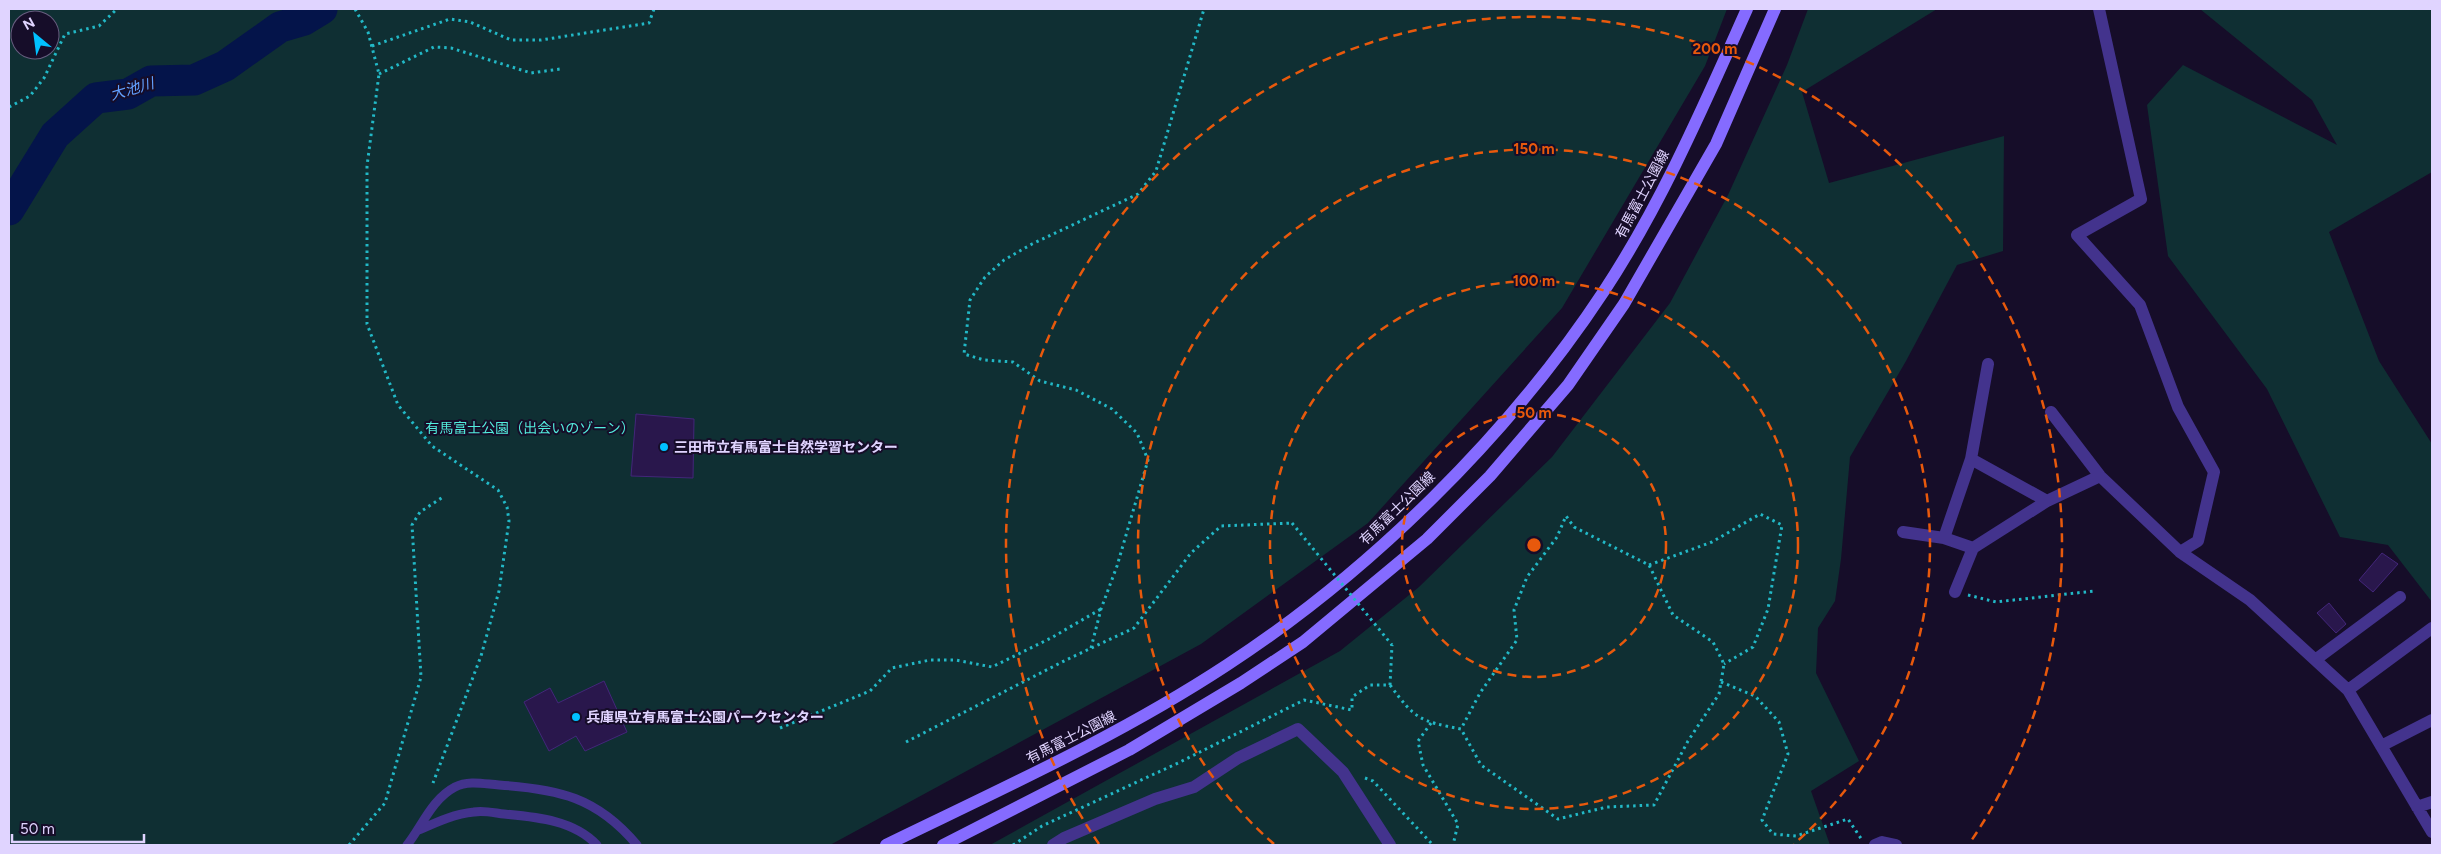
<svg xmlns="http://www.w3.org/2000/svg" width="2441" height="854" viewBox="0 0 2441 854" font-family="Figtree,'Noto Sans JP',sans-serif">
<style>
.green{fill:#0f2f33;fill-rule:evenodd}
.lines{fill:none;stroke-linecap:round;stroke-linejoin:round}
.river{stroke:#04144a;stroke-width:31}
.building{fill:#29174c;stroke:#43267a}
.path{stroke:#22b8c6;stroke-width:3;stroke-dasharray:2.5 4;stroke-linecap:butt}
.service{stroke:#43338d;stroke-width:9}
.minor{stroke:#43338d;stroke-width:12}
.secondary{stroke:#856bff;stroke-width:12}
.path-bridge{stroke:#22b8c6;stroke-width:3;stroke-dasharray:2.5 4;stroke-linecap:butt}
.ring{fill:none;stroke:#e8590c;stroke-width:2.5;stroke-dasharray:9 6}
.poi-dot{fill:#00c1ff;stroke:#160d29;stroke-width:2}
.labels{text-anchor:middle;stroke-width:4;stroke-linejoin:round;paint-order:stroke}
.street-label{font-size:14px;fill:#e0d4ff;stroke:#160d29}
.park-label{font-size:14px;fill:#53eddd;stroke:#160d29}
.poi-label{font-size:14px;font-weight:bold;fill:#e0d4ff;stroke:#160d29;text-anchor:start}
.water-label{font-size:15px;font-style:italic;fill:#62a0ff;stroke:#160d29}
.centre{fill:#e8590c;stroke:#160d29;stroke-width:2.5}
.ring-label{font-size:15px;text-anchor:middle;font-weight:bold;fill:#e8590c;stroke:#160d29;stroke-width:4;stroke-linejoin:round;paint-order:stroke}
</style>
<rect width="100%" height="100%" fill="#160d29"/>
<path class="green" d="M9,9H1727L1705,66L1562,308L1368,523L1201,644L830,845H9ZM20,20H50V50H20Z
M1808,9H1937L1802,92L1829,183L2004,136L2003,251L1957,265L1906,361L1850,457L1841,559L1835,601L1818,628L1816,673L1859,761L1811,791L1830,845H990L1340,651L1419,587L1552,457L1670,303L1728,195L1787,65Z
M2200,9H2432V172L2329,232L2379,361L2432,444V602L2388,545L2340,537L2267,389L2168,256L2147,105L2183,65L2337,145L2312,100Z"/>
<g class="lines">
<path class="river" d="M9,210L55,135L96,98L128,94L151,81L194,80L225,66L280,27L304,20L322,9"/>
</g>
<path class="building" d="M636,414L694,419L693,478L631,476Z
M2382,553L2398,564L2373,592L2359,580Z
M2329,603L2346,624L2336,633L2317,613Z
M604,681L627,732L585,751L576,736L549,751L524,702L550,688L558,703Z"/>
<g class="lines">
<path class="path" d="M355,9L368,32L379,74L367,166V324L398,405L432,446L498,490L507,507L509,521L499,591L481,656L433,783
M372,46L450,19L470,22L511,40H541L649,23L654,9
M379,74L434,47L451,48L531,73L560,69
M9,107L30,96L44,78L65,34L99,26L117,9
M1649,565L1712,542L1760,514L1782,525L1768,609L1753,647L1724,664
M1968,595L1996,602L2094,591
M1091,648L1101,609L1117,566L1148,460L1137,433L1112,409L1076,390L1040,381L1013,362L984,360L964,354L970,300L985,277L1004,260L1032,244L1138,194L1156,171L1204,9
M1721,682L1755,696L1779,722L1788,754L1762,820L1773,834L1796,836L1848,819L1862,840
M1390,685C1415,719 1419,721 1461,729L1481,765L1558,819L1607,807L1654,805L1688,741L1719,694L1724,664L1713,642L1673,615L1649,565L1574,527L1566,516L1557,537L1527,577L1514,610L1517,640L1480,693L1461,729
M1431,723L1418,741L1423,765L1458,824L1453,845
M780,728L870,691L892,668L930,660H956L992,667L1051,638L1101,609
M906,742L1066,660L1134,628L1191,553L1221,526L1292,523
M1365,778L1373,781L1433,845
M349,845L385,803L421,677L412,525L420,512L443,497
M1013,845L1042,826L1178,763L1304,700L1352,710V697L1370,685H1390L1392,645"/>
<path class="service" d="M419,830C437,822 454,814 474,812C483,810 495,813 504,814C536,817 574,820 597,845
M407,845C422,826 432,799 455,787C469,780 484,784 499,785C558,789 597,797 637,845"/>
<path class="minor" d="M2099,9L2141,199L2077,235L2140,305L2178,407L2214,472L2198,541L2180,552L2250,600L2348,690L2432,832
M1988,364L1971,459L2047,501
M2051,412L2100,476L2180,552
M1903,532L1944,538L1973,548
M1944,538L1971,459
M1955,592L1973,548L2047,501L2100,476
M2315,660L2400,597
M2348,690L2432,628
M2381,746L2432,720
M2417,807L2432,802
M1053,845L1064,838L1155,799L1194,787L1238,758L1298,729L1343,772L1390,845
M1875,845L1882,842L1896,845"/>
<path class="secondary" d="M886,845C1001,789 1119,736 1227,665C1370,572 1510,434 1604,291C1662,203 1704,105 1747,9
M943,845L1129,750L1241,683L1303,642L1427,539L1490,476L1568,385L1624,304L1716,144L1775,9"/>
<path class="path-bridge" d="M1292,523L1392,645"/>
</g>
<g class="ring">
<circle cx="1534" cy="545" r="132"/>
<circle cx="1534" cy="545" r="264"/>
<path d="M1274 844A396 396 0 1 1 1794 844"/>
<path d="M1099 844A528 528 0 1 1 1969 844"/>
</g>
<g class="poi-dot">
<circle cx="664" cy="447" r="5"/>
<circle cx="576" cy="717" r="5"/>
</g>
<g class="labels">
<g class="street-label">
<text transform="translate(1642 194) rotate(-62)" y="5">有馬富士公園線</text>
<text transform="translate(1397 508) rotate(-44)" y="5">有馬富士公園線</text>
<text transform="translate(1071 737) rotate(-27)" y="5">有馬富士公園線</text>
</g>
<g class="park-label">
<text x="530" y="433">有馬富士公園（出会いのゾーン）</text>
</g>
<g class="poi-label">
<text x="674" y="452">三田市立有馬富士自然学習センター</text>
<text x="586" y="722">兵庫県立有馬富士公園パークセンター</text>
</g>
<g class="water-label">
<text transform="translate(132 89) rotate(-16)" y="5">大池川</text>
</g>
</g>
<circle cx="1534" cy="545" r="8" class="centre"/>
<g class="ring-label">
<text x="1715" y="54">200 m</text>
<text x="1534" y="154">150 m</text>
<text x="1534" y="286">100 m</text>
<text x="1534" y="418">50 m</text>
</g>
<rect width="2441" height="854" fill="none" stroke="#e0d4ff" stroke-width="20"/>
<g transform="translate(35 35) rotate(331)"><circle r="24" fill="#160d29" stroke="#675d7f"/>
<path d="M0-4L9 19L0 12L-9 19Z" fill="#00c1ff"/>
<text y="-8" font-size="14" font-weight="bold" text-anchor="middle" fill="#e0d4ff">N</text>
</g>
<path d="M12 834v8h132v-8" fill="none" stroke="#e0d4ff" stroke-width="2.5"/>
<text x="20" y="834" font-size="15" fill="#e0d4ff" stroke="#160d29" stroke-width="4" paint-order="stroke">50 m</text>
</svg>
